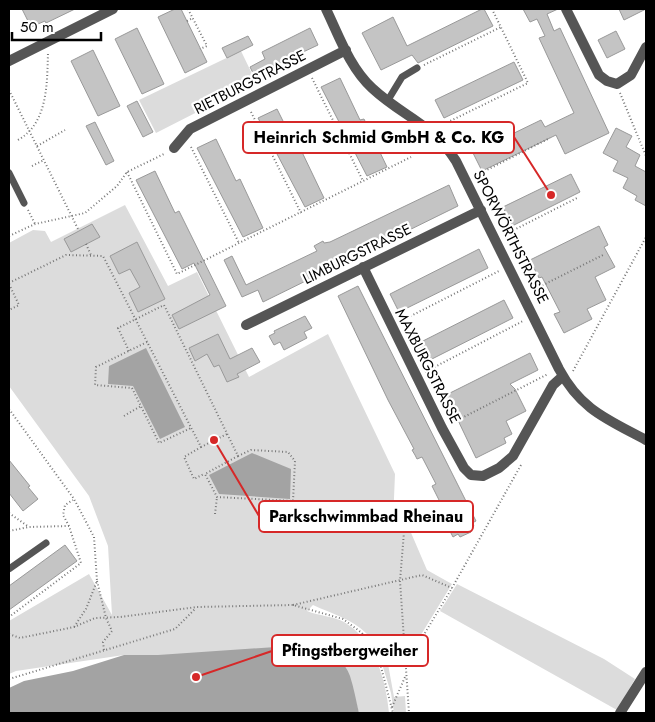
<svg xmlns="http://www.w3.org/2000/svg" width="655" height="722" viewBox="0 0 655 722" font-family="Jost,sans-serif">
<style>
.green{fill:#dcdcdc}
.water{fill:#a3a3a3}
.building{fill:#c4c4c4;stroke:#999}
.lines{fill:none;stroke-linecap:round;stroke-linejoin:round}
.path{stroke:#777;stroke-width:2;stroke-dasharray:1 2.5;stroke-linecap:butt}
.service{stroke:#555;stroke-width:7}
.minor{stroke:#555;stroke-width:10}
.tertiary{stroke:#555;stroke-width:10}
.labels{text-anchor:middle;stroke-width:4.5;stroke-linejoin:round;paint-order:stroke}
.street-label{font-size:15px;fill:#000;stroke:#fff}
.leader{fill:none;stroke:#d62828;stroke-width:2}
.callout-dot{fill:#d62828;stroke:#fff;stroke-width:2}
.callout{fill:#fff;stroke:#d62828;stroke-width:2}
.callout-label{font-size:16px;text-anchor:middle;font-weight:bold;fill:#000}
</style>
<rect width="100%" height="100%" fill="#fff"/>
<path class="green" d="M241,51L256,82L156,133L139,100Z
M125,205L168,286L197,272L249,377L328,334L395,474L393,522L409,528L427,570L452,584L408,656L402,647L391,661L388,662C379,654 375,643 367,634C351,618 332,614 313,605L307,611C319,616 333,616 344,622C375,640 386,680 389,713H359L354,696L158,655H124L16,671L9,674V621L89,574L112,615L108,546L89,496L9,386V243L33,230L45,231L51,242Z
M457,584L604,659L635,679L617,710L440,611Z
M382,664H388L394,697L405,696L406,713H394L391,693Z"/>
<path class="water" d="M146,348L185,427L160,439L133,386L108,384L109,366Z
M252,453L291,469L290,499L219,494L209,475Z
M276,647C299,649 341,647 350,676C354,688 356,701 359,713H9V688L24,681L73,671L124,655H158Z"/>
<path class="building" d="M22,9H75L46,23L45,21L31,27Z
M175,9H181L207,62L185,73L158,17Z
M482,9H484L493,26L418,63L412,55L381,70L362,33L393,17L407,46Z
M523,9H558L547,14L554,31L560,28L609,133L565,154L556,135L482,171L473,153L541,120L545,127L574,113L539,38L545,36L537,19L530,22Z
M619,9H646L624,20Z
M137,28L164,84L142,94L115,39Z
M310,28L318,45L254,75L250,67L265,59L262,52Z
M616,31L625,49L607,58L598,40Z
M248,36L253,45L227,58L222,48Z
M93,50L120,106L98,116L71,61Z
M514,62L523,80L444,118L435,100Z
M340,78L360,120L364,119L387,167L367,176L321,87Z
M137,101L153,132L143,137L127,106Z
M277,109L298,151L301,150L324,198L305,207L258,118Z
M95,122L114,161L106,165L86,126Z
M616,128L632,136L626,147L640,155L635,166L646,172V206L635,200L637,196L623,188L628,178L613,171L618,161L603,153Z
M216,139L236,181L240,179L263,228L243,237L197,148Z
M155,171L175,213L179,211L226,306L179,329L172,315L210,295L194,263L182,269L136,180Z
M571,174L580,192L512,226L503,207Z
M449,185L458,206L263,302L258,290L242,297L224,260L232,256L246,285L317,251L314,246L323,241L324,243L330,242Z
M92,224L100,237L71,252L64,239Z
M599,226L608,245L604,247L615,267L595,277L606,300L587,309L592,319L564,333L554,314L560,312L542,277L539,278L530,260Z
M137,242L165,299L138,312L129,293L140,287L130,269L119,274L110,256Z
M479,249L488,268L399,312L390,294Z
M358,286L476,521L472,523L474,526L470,528L471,532L460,537L458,534L453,537L441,514L445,512L432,486L436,484L422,457L417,459L415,455L412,450L414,449L388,400L338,296Z
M504,300L513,318L424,363L415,345Z
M305,316L312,328L304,332L307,338L284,350L280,342L274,345L269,336L275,333L274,331Z
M218,334L230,359L252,348L260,362L237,374L239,377L227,382L219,365L214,367L207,354L195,361L189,348Z
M530,353L538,370L510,384L515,389L526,411L506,421L512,434L504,438L506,443L476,458L454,412L450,413L442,397Z
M9,460L30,486L28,487L38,499L23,511L9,493Z
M65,545L77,561L9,610V586Z"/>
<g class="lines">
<path class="path" d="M188,9L207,46L200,49
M187,21L193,18
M424,65L501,27
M312,78L363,181
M9,90L79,231
M620,93L646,156
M251,112L301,213
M442,127L446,123L528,83L492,9
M18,140C48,123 47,84 48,53
M37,146L65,130
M191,147L239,243
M32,166L44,160
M127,172L177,274L411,157
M475,176L550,138
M28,210L35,224
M504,235L577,198
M9,236L35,224L85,213L117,186L127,172L164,154
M86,244L91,255
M9,283L66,255L103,256L201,447L227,434
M9,284L19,305L9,310
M533,290L605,254
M401,321L499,271
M147,342L96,367L95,385L132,388L159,443L191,428
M129,351L118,328L164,305L238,456L251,450L288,452L295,461L293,501L217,497L205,474L238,456
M573,371L646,237
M425,372L523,321
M9,409L74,499L94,537L97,581L86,609L74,627
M124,416L141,406
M452,423L548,374
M201,447L184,457L194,479L204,474
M293,501L311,503
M9,513L29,527
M215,514L217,497
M69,526L63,515L65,505L73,500
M9,531L29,527L69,526L81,563L9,617
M404,532L400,581L409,713
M97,581L106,618L112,631L103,642L104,650
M293,605L422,575L452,588
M9,634L20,638L74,627L95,618L120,617L197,607L293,605L343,619L362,633L380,663L393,713
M380,663L405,666
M405,666L452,588L521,465
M9,679L175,629L196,608
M392,707L405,677"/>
<path class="service" d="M388,100L402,77L417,68
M9,173L24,203
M9,569L46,543"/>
<path class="minor" d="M326,9C339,36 350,68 372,88C403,117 431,122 456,161L559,369C581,410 607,419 646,440
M566,9L599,75L607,81L617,84L631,75L646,47
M9,61L113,9
M174,148L190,129L346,50
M363,267L442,428L464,468L471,475L483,476L499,468L513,456L553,385L563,376
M246,325L481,210"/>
<path class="tertiary" d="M620,713L646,672"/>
</g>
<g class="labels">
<g class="street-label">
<text transform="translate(250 82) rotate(-27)" y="5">RIETBURGSTRASSE</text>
<text transform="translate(511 237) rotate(63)" y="5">SPORWÖRTHSTRASSE</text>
<text transform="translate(357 254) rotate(-26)" y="5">LIMBURGSTRASSE</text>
<text transform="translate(428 366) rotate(63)" y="5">MAXBURGSTRASSE</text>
</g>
</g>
<path class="leader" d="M551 195L514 137M214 440L259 516M196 677L272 651"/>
<g class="callout-dot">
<circle cx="551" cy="195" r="5"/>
<circle cx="214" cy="440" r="5"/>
<circle cx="196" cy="677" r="5"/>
</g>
<g class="callout">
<rect x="243" y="122" width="271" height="31" rx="5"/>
<rect x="259" y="501" width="214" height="31" rx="5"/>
<rect x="272" y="635" width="156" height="31" rx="5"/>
</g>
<g class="callout-label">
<text x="379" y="143">Heinrich Schmid GmbH &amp; Co. KG</text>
<text x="366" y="522">Parkschwimmbad Rheinau</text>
<text x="350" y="656">Pfingstbergweiher</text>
</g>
<rect width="655" height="722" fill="none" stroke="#000000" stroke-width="20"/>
<path d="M12 32v8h89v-8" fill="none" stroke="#000000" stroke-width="2.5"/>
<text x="20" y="32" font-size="15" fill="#000000" stroke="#ffffff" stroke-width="4" paint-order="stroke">50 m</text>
</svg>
